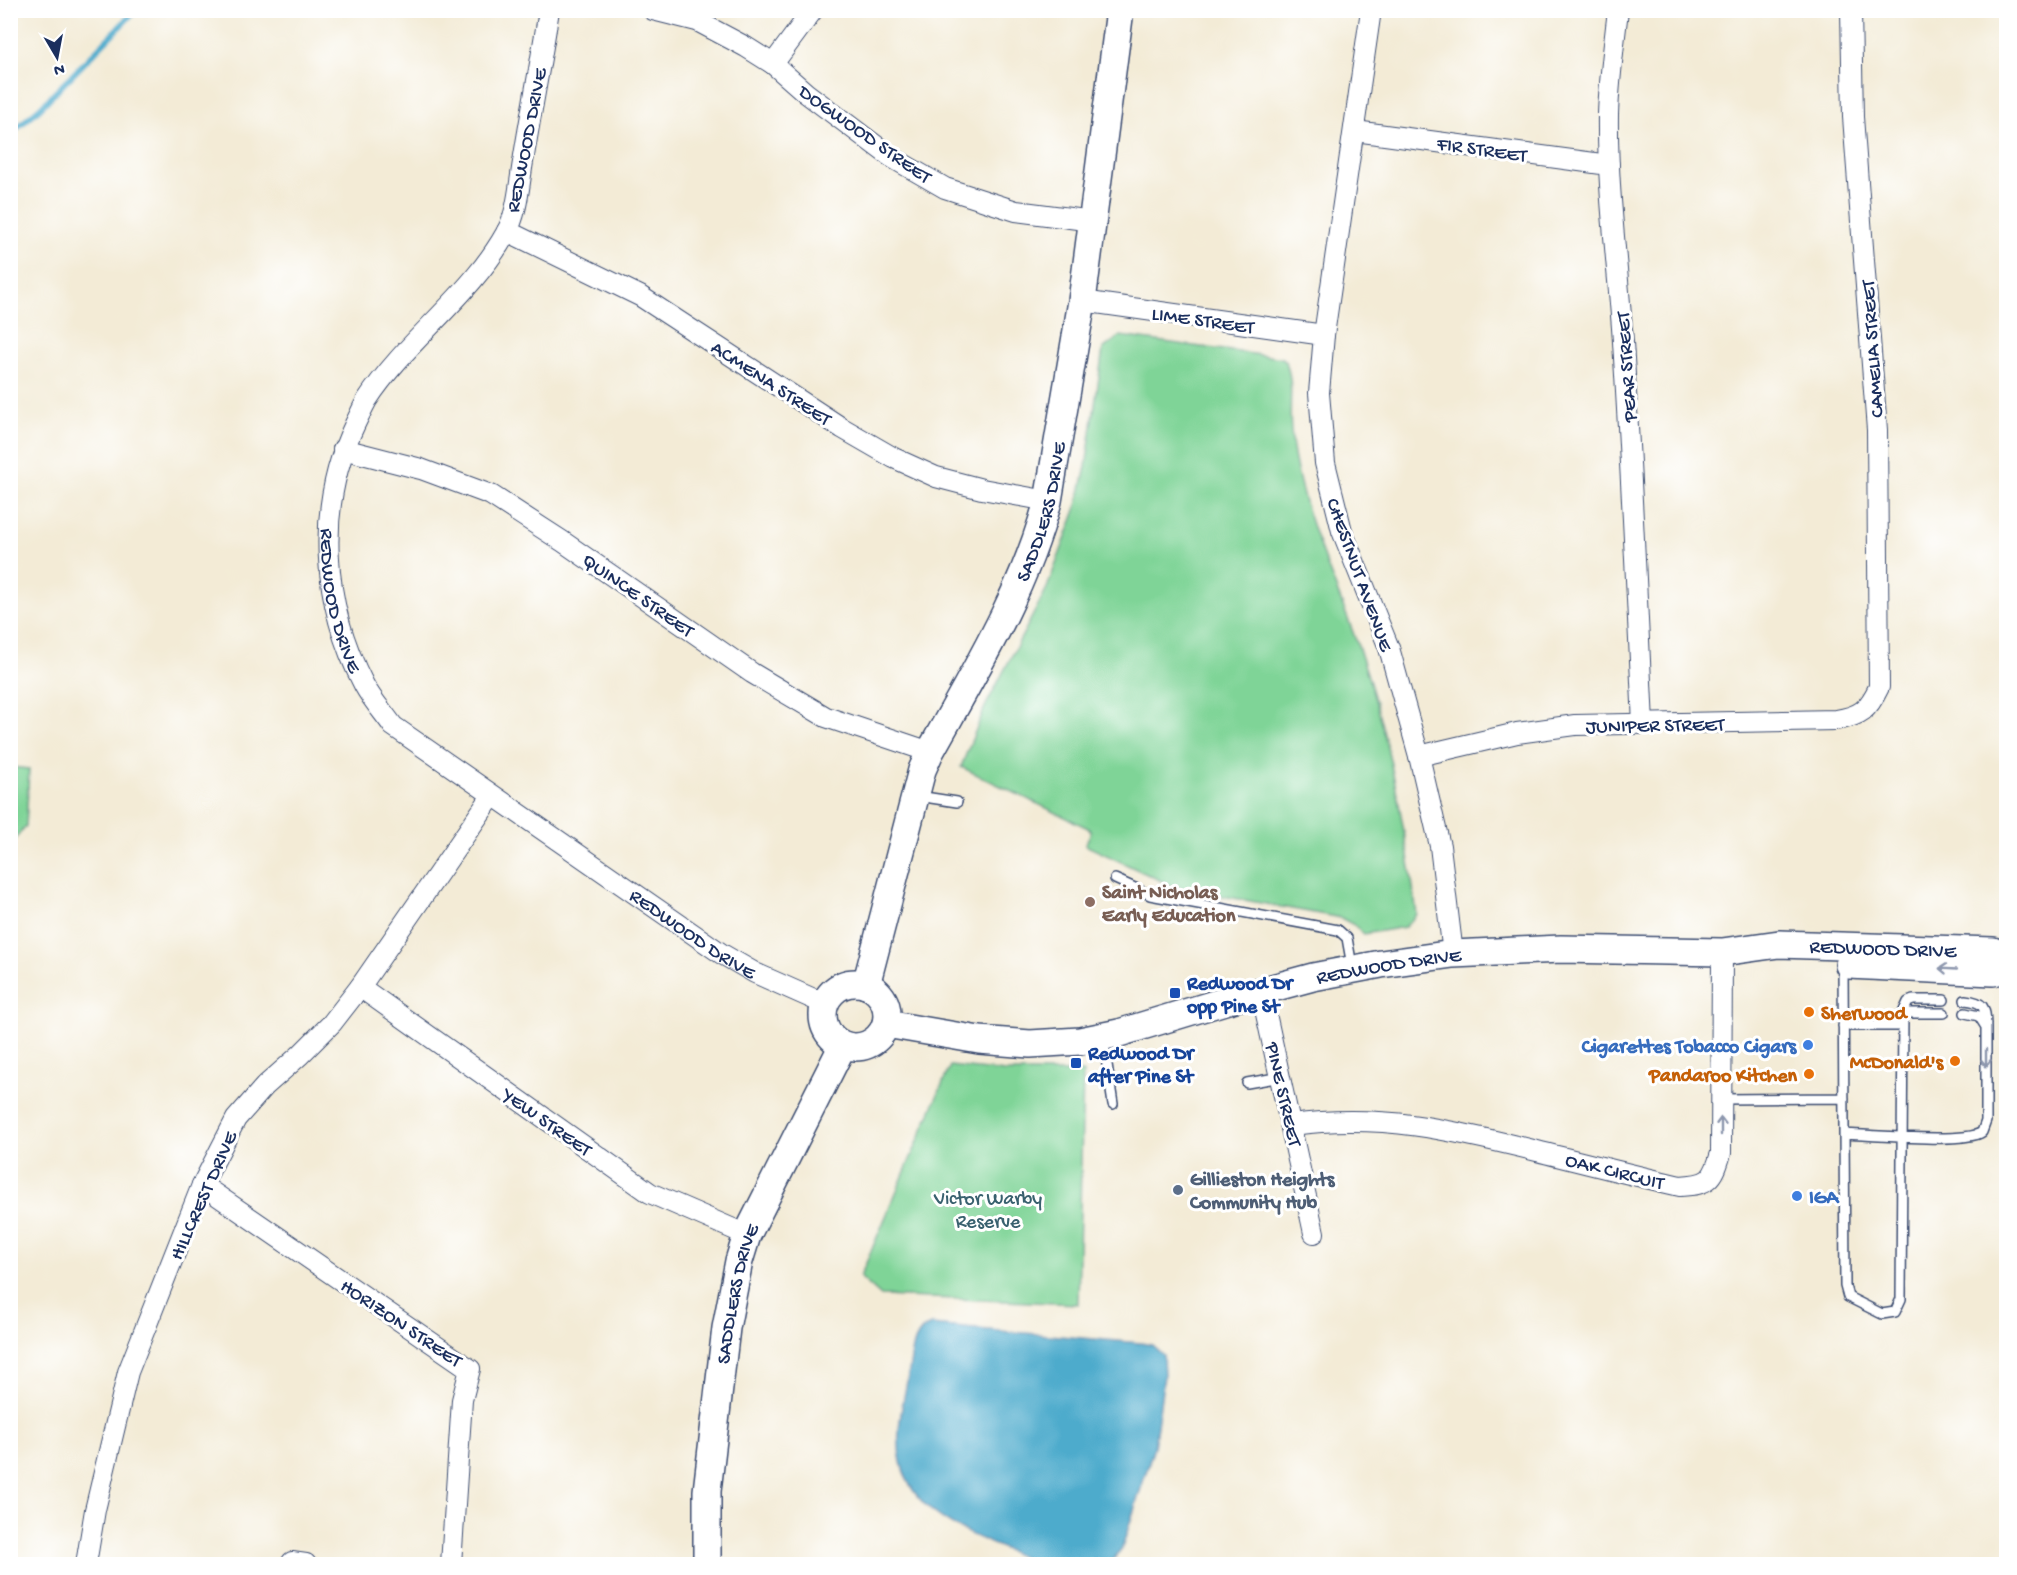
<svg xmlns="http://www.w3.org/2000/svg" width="2017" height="1575" viewBox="0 0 2017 1575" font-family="'Gochi Hand',sans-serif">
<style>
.green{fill:#7fd497;stroke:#4d827a;stroke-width:1.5}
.water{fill:#4dabcc;stroke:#346d95;stroke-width:1.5}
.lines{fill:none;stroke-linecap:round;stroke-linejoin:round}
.stream{stroke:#4dabcc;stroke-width:6}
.lane-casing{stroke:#3b4b70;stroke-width:12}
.street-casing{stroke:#3b4b70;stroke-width:22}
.secondary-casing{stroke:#3b4b70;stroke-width:30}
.lane{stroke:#fff;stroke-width:9}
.street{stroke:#fff;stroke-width:20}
.secondary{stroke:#fff;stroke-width:27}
.oneway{stroke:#8d97ae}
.education-dot{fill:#8d6e63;stroke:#fff;stroke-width:2}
.transit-dot{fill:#1a4fb4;stroke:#fff;stroke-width:2}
.food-dot{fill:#e8710a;stroke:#fff;stroke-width:2}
.shop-dot{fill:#3f7fe0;stroke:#fff;stroke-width:2}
.service-dot{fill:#5c6f8a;stroke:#fff;stroke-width:2}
.labels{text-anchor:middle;stroke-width:6;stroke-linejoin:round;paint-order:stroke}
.street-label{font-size:20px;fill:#1b2f5e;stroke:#fff}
.education-label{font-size:20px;font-weight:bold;fill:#785e54;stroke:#fff;text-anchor:start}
.transit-label{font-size:20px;font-weight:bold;fill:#164399;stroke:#fff;text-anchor:start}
.food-label{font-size:20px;font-weight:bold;fill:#c56008;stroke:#fff;text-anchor:end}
.shop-label{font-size:20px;font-weight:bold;fill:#366cbe;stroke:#fff;text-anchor:end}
.service-label{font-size:20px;font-weight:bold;fill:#4e5e75;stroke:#fff;text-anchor:start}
.park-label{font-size:20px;fill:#39616f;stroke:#fff}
</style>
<rect width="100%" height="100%" fill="#fff"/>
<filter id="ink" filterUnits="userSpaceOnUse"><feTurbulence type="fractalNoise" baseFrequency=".0167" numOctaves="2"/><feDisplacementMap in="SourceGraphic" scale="12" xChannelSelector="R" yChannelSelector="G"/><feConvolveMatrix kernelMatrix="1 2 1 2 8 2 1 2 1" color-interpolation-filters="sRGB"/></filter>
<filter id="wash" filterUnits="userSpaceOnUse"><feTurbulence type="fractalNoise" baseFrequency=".008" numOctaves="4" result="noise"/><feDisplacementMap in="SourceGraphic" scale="24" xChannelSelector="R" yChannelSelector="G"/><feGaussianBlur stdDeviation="1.35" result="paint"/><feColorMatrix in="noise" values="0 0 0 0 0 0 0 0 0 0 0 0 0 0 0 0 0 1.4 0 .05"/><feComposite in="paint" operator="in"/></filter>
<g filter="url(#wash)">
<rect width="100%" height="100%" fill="#f3ebd6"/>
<path class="green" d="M1120,336L1283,358C1296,377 1288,406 1291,429C1292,447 1296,468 1301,487C1315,543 1340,594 1359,649C1389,735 1404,825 1417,914L1405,927L1364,934L1354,925L1341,918L1174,887L1085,845L1091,832L1088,828L961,767L985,707L1047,588L1076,510L1086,467L1103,349Z
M11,767L29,769L26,826L11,844Z
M950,1066L1005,1072H1083L1078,1304L881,1296L860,1277Z"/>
<path class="water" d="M931,1325L1141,1343L1152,1345L1163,1355L1164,1376L1154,1447L1122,1548L1110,1564C1090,1564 1061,1568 1042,1564C1030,1562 1016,1554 1004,1549C962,1531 912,1512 901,1462C894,1432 904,1400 909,1371C912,1355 912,1331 931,1325Z"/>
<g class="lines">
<path class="stream" d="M10,134L40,108L136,10"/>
</g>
</g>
<g filter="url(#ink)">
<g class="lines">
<defs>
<path id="lane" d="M918,796L957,802
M1115,879L1150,895L1338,930L1347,938L1352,966
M1843,966L1845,1286L1848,1297L1882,1314L1895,1312L1901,1299L1903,1013L1908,1002L1913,1000H1944
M1965,1000C1984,1002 1985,1006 1986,1025
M1903,1013H1944
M1843,1026H1902
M1103,1038L1113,1104
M1247,1083L1281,1077
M1722,1099L1844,1098
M1844,1134C1869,1135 1967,1144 1982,1132L1986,1121V1027L1979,1016L1965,1013"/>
<g id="street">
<path id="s1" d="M549,10C541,61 531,112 523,162C519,185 518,212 506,233C471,296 407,339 367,400C363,407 359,416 355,424C315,507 322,604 364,685C372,700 384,713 393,726L722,954L755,973L825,1004"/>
<path d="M653,10L697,21L746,47L773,64L806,93L891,157L945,188L1016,211L1093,221"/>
<path d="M1371,10L1324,335L1319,393L1325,463L1342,531L1389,648L1419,756L1440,846L1453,954"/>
<path d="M1618,10C1614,45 1609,80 1608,115C1607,190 1618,266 1623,342C1631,469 1637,596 1643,724"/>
<path d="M773,64L813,10"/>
<path d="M1355,131L1609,165"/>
<path d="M507,231L640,296L842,428L894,458L936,477L982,489L1048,501"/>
<path d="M1082,301L1324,335"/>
<path d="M343,449L421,469L491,495L562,541L752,673L826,717L930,752"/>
<path d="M1419,756L1517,733L1575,725L1836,720C1861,716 1868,710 1879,687L1877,430L1853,117L1851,10"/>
<path d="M360,987L650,1193L747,1235"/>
<path d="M1261,991L1314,1233"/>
<path d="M1292,1125C1381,1113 1452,1130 1537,1151C1585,1163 1632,1175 1680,1186C1709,1184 1713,1181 1721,1153L1722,952"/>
<path d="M202,1185L470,1369L462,1400L451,1564"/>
<path d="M292,1562L306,1564"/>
<path d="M86,1564L95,1510L128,1372L202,1185L236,1119L265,1086L300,1055L332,1023L360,987L492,796"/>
</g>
<g id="secondary">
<path d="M1849,965L1993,972L2006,969"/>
<circle cx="855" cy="1015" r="32"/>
<path id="s2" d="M866,985L922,770L930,752C975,671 1024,591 1048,501L1082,301L1120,10"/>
<path id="s3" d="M886,1024L979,1040L1030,1044L1080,1041L1119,1033L1228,1000L1313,977L1381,964L1453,954L1561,949L1722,952L1779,944L1993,951L2006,956"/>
<path id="s4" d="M707,1564V1491L726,1328L739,1261L747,1235L843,1045"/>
</g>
</defs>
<use href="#lane" class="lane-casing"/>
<use href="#street" class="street-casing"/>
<use href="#secondary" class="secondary-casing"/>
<use href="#lane" class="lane"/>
<use href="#street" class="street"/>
<use href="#secondary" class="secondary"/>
</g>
<defs><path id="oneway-shaft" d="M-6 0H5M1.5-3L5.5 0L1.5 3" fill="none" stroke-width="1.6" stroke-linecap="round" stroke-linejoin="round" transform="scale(1.5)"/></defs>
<g class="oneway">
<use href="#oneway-shaft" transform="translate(1948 969) rotate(-177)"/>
<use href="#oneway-shaft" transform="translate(1986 1058) rotate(90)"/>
<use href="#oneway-shaft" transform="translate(1721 1126) rotate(-90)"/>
</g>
</g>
<circle class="education-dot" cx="1090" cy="902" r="6"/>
<g class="transit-dot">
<rect x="1169" y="987" width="12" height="12" rx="3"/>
<rect x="1070" y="1057" width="12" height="12" rx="3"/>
</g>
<g class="food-dot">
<circle cx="1809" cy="1012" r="6"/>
<circle cx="1955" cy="1061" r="6"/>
<circle cx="1809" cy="1074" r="6"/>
</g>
<g class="shop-dot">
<circle cx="1808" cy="1045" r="6"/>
<circle cx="1797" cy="1196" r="6"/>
</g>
<circle class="service-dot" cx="1178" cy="1190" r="6"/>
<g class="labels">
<g class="street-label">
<text transform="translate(866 133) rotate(35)" y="7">DOGWOOD STREET</text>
<text transform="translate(525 140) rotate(-79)" y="7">REDWOOD DRIVE</text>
<text transform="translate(1482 148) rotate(8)" y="7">FIR STREET</text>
<text transform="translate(1203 319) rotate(8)" y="7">LIME STREET</text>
<text transform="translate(1871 349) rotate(-94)" y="7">CAMELIA STREET</text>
<text transform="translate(1625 367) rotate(-94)" y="7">PEAR STREET</text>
<text transform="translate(772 382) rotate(33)" y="7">ACMENA STREET</text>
<text dy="7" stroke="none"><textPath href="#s2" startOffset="508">SADDLERS DRIVE</textPath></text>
<text transform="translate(1361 574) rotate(70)" y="7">CHESTNUT AVENUE</text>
<text transform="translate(639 594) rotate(35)" y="7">QUINCE STREET</text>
<text dy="7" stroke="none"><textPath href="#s1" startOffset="654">REDWOOD DRIVE</textPath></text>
<text transform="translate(1655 724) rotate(-1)" y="7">JUNIPER STREET</text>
<text dy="7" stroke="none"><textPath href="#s1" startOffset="1158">REDWOOD DRIVE</textPath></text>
<text dy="7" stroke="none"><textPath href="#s3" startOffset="1010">REDWOOD DRIVE</textPath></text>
<text dy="7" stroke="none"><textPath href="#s3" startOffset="514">REDWOOD DRIVE</textPath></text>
<text transform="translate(1285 1094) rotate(77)" y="7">PINE STREET</text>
<text transform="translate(548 1121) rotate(35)" y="7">YEW STREET</text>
<text transform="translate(1615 1170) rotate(14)" y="7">OAK CIRCUIT</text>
<text transform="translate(202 1195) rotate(-66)" y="7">HILLCREST DRIVE</text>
<text dy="7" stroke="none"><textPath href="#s4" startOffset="273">SADDLERS DRIVE</textPath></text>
<text transform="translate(402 1322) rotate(34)" y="7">HORIZON STREET</text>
</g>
<g class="education-label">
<text x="1102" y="898">Saint Nicholas<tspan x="1102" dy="23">Early Education</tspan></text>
</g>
<g class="transit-label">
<text x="1187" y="989">Redwood Dr<tspan x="1187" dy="23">opp Pine St</tspan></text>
<text x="1088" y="1059">Redwood Dr<tspan x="1088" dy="23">after Pine St</tspan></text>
</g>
<g class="food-label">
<text x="1821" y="1019" text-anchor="start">Sherwood</text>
<text x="1943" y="1068">McDonald's</text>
<text x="1797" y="1081">Pandaroo Kitchen</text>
</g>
<g class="shop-label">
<text x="1796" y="1052">Cigarettes Tobacco Cigars</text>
<text x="1809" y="1203" text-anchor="start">IGA</text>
</g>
<g class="service-label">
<text x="1190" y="1185">Gillieston Heights<tspan x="1190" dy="23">Community Hub</tspan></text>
</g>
<g class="park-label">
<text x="988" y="1204">Victor Warby<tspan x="988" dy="23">Reserve</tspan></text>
</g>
</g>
<rect width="2017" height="1575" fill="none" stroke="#fff" stroke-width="36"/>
<g transform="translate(57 57) rotate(170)" stroke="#ffffff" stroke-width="4.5" paint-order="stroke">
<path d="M0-4.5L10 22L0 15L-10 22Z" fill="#1b2f5e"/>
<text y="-9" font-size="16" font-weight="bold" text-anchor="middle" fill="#1b2f5e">N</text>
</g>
</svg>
